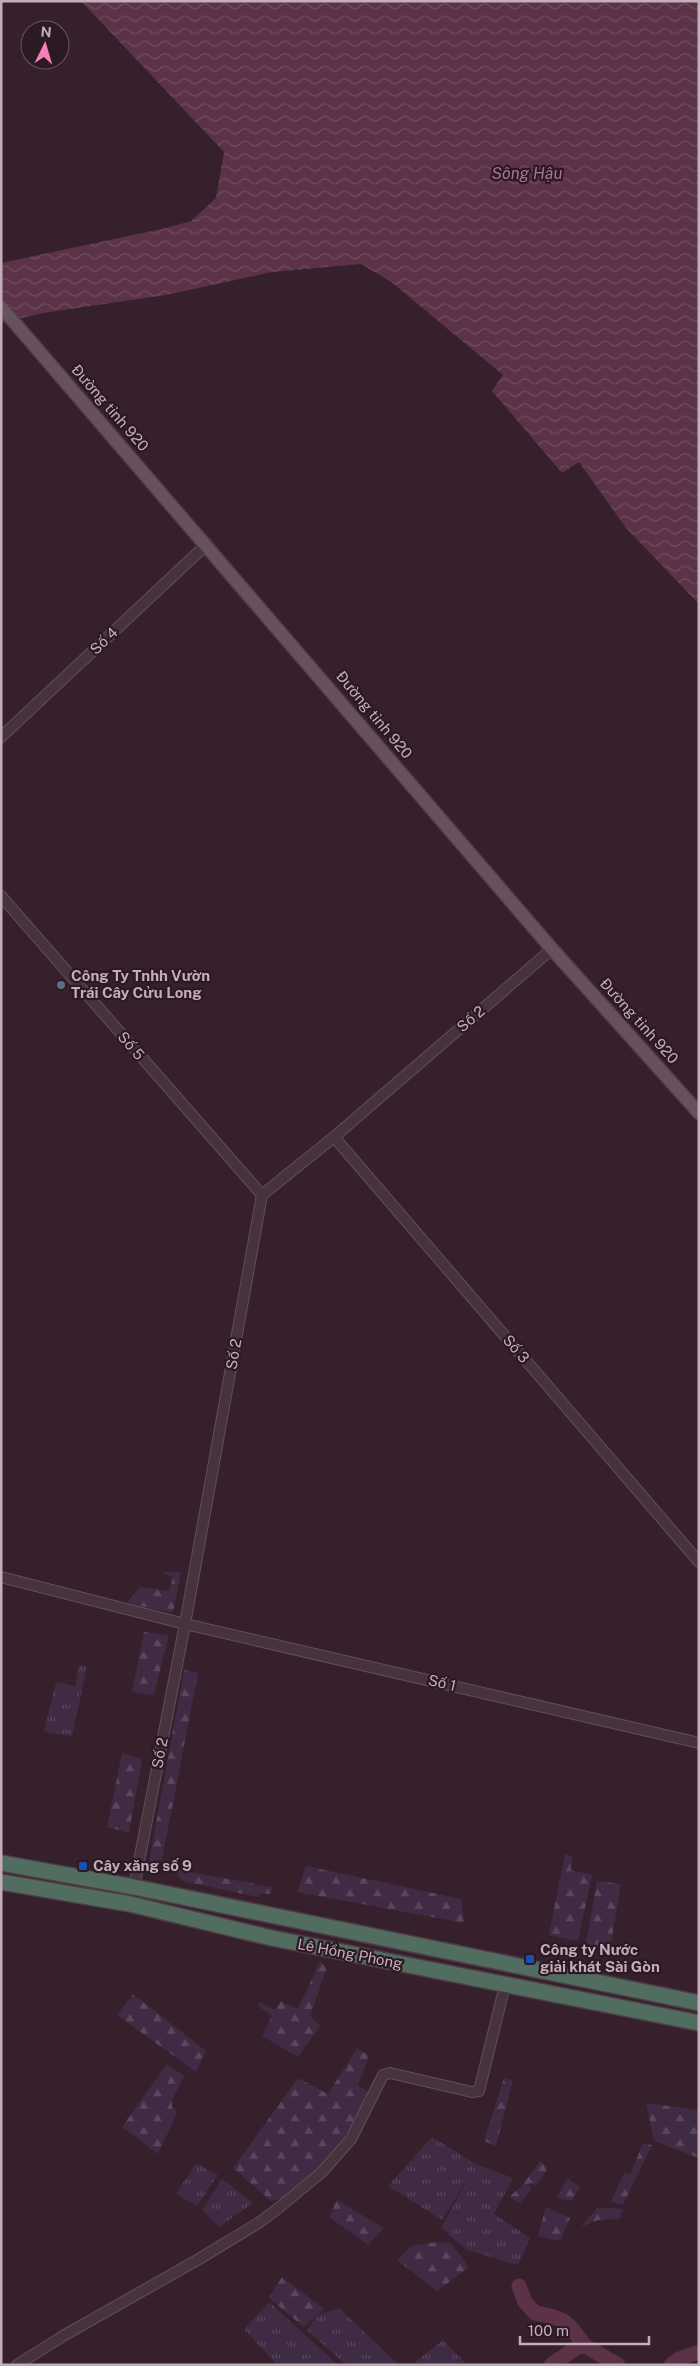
<svg xmlns="http://www.w3.org/2000/svg" width="700" height="2366" viewBox="0 0 700 2366" font-family="'Public Sans',sans-serif">
<style>
.grass{fill:url(#grass-tufts)}
.forest{fill:url(#forest-firs)}
.water{fill:url(#water-waves)}
.lines{fill:none;stroke-linecap:round;stroke-linejoin:round}
.river{stroke:#5b3248;stroke-width:15}
.minor-casing{stroke:#624e59;stroke-width:12}
.major-casing{stroke:#513d47;stroke-width:15}
.highway-casing{stroke:#4e3b46;stroke-width:18}
.minor{stroke:#47333e;stroke-width:10}
.major{stroke:#67515d;stroke-width:12}
.highway{stroke:#506d5f;stroke-width:15}
.service-dot{fill:#5c6f8a;stroke:#2b1923;stroke-width:2}
.transit-dot{fill:#1a4fb4;stroke:#2b1923;stroke-width:2}
.labels{text-anchor:middle;stroke-width:4.5;stroke-linejoin:round;paint-order:stroke}
.street-label{font-size:15px;fill:#c4adb9;stroke:#2b1923}
.poi-label{font-size:15px;font-weight:bold;fill:#c4adb9;stroke:#2b1923;text-anchor:start}
.water-label{font-size:16px;font-style:italic;fill:#ac7593;stroke:#2b1923}
</style>
<defs>
<pattern id="grass-tufts" width="24" height="20" patternUnits="userSpaceOnUse" patternTransform="scale(1.25)"><rect width="24" height="20" fill="#3f2b44"/><path d="M3 7l-1-3M5 7V3M7 7l1-3M15 17l-1-3M17 17v-4M19 17l1-3" fill="none" stroke="#59475d"/></pattern>
<pattern id="forest-firs" width="22" height="20" patternUnits="userSpaceOnUse" patternTransform="scale(1.25)"><rect width="22" height="20" fill="#3f2b44"/><path d="M5 1l3.5 6h-7zM16 11l3.5 6h-7z" fill="#59475d"/></pattern>
<pattern id="water-waves" width="16" height="10" patternUnits="userSpaceOnUse" patternTransform="scale(1.25)"><rect width="16" height="10" fill="#5b3248"/><path d="M0 5q4-4 8 0t8 0" fill="none" stroke="#714d60"/></pattern>
</defs>
<rect width="100%" height="100%" fill="#36202c"/>
<path class="grass" d="M79,1665L87,1667L72,1736L44,1732L56,1682L75,1686Z
M432,2137L476,2164L513,2178L494,2214L530,2238L518,2265L467,2250L441,2228L468,2178L442,2220L388,2186Z
M196,2163L218,2175L197,2206L176,2194Z
M222,2179L253,2203L219,2227L202,2210Z
M269,2302L338,2365H277L244,2329Z
M339,2308L399,2365H346L307,2330L317,2316Z
M443,2340L467,2365H416L414,2363Z"/>
<path class="forest" d="M162,1572H181L173,1613L127,1603L140,1587L169,1591L173,1577Z
M144,1632L169,1635L154,1695L132,1692Z
M184,1670L198,1673L161,1865L149,1862Z
M122,1753L142,1759L129,1833L107,1827Z
M565,1854L572,1856L571,1870L592,1875L578,1941L549,1935Z
M306,1866L461,1899L464,1923L297,1892Z
M174,1869L272,1887L271,1894L261,1893L258,1897L182,1881Z
M597,1881L621,1884L610,1949L586,1944Z
M320,1961L327,1968L310,2016L320,2026L298,2057L262,2036L272,2016L258,2006L260,2002L275,2010L281,2001L298,2009Z
M133,1994L206,2051L196,2072L117,2015Z
M357,2048L369,2056L358,2085L372,2094L332,2156L287,2198L271,2201L233,2168L298,2078L328,2094Z
M167,2064L184,2076L172,2100V2107L177,2112L158,2154L122,2127Z
M504,2078L513,2080L496,2146L484,2141Z
M646,2103L699,2110V2158L654,2141Z
M643,2143L652,2145L623,2205L611,2202L624,2173L630,2175Z
M540,2161L548,2168L536,2186L529,2182L531,2190L520,2203L509,2197L521,2187Z
M567,2178L580,2187L572,2201L557,2198Z
M337,2200L384,2228L368,2245L329,2217Z
M546,2207L570,2218L560,2241L538,2236Z
M597,2208L622,2209L620,2219L598,2220L581,2227Z
M436,2242L451,2243L469,2267L437,2291L397,2260L411,2246Z
M282,2277L324,2309L304,2327L269,2298Z"/>
<path class="water" d="M81,1H699V604L626,528L579,462L562,473L492,391L503,375L390,281L361,264L272,272L166,295L43,313L1,323V263L166,228L191,221L216,198L224,152Z"/>
<g class="lines">
<path class="river" d="M519,2286L525,2302L535,2313C566,2318 568,2322 585,2346
M551,2365L576,2348L585,2346L618,2365
M671,2365L679,2359L699,2352"/>
<defs>
<path id="minor" d="M1,737L207,544
M1,896L262,1195
M334,1137L699,1562
M1,1577L185,1624L699,1743
M134,1887L185,1624L262,1195L334,1137L552,949
M17,2365L63,2336L199,2259L260,2222L281,2206L322,2172L351,2139L383,2075L390,2073L472,2092L479,2091L505,1985"/>
<path id="major" d="M1,307L552,949L699,1113"/>
<path id="highway" d="M1,1863L134,1887L699,2003
M1,1882L130,1904L272,1938L699,2023"/>
</defs>
<use href="#minor" class="minor-casing"/>
<use href="#major" class="major-casing"/>
<use href="#highway" class="highway-casing"/>
<use href="#minor" class="minor"/>
<use href="#major" class="major"/>
<use href="#highway" class="highway"/>
</g>
<circle class="service-dot" cx="61" cy="985" r="5"/>
<g class="transit-dot">
<rect x="78" y="1861" width="10" height="10" rx="2.5"/>
<rect x="525" y="1954" width="10" height="10" rx="2.5"/>
</g>
<g class="labels">
<g class="street-label">
<text transform="translate(110 408) rotate(49)" y="5">Đường tỉnh 920</text>
<text transform="translate(104 641) rotate(-43)" y="5">Số 4</text>
<text transform="translate(374 715) rotate(50)" y="5">Đường tỉnh 920</text>
<text transform="translate(471 1019) rotate(-41)" y="5">Số 2</text>
<text transform="translate(639 1021) rotate(48)" y="5">Đường tỉnh 920</text>
<text transform="translate(131 1046) rotate(49)" y="5">Số 5</text>
<text transform="translate(516 1349) rotate(49)" y="5">Số 3</text>
<text transform="translate(234 1354) rotate(-80)" y="5">Số 2</text>
<text transform="translate(442 1683) rotate(13)" y="5">Số 1</text>
<text transform="translate(160 1753) rotate(-79)" y="5">Số 2</text>
<text transform="translate(350 1954) rotate(11)" y="5">Lê Hồng Phong</text>
</g>
<g class="poi-label">
<text x="71" y="981">Công Ty Tnhh Vườn<tspan x="71" dy="17">Trái Cây Cửu Long</tspan></text>
<text x="93" y="1871">Cây xăng số 9</text>
<text x="540" y="1955">Công ty Nước<tspan x="540" dy="17">giải khát Sài Gòn</tspan></text>
</g>
<g class="water-label">
<text x="527" y="179">Sông Hậu</text>
</g>
</g>
<rect width="700" height="2366" fill="none" stroke="#c4adb9" stroke-width="5"/>
<g transform="translate(45 45) rotate(5)"><circle r="24" fill="#2b1923" stroke="#68545f"/>
<path d="M0-4L9 19L0 12L-9 19Z" fill="#f780bb"/>
<text y="-8" font-size="14" font-weight="bold" text-anchor="middle" fill="#c4adb9">N</text>
</g>
<path d="M520 2336v8h129v-8" fill="none" stroke="#c4adb9" stroke-width="2.5"/>
<text x="528" y="2336" font-size="15" fill="#c4adb9" stroke="#2b1923" stroke-width="4" paint-order="stroke">100 m</text>
</svg>
